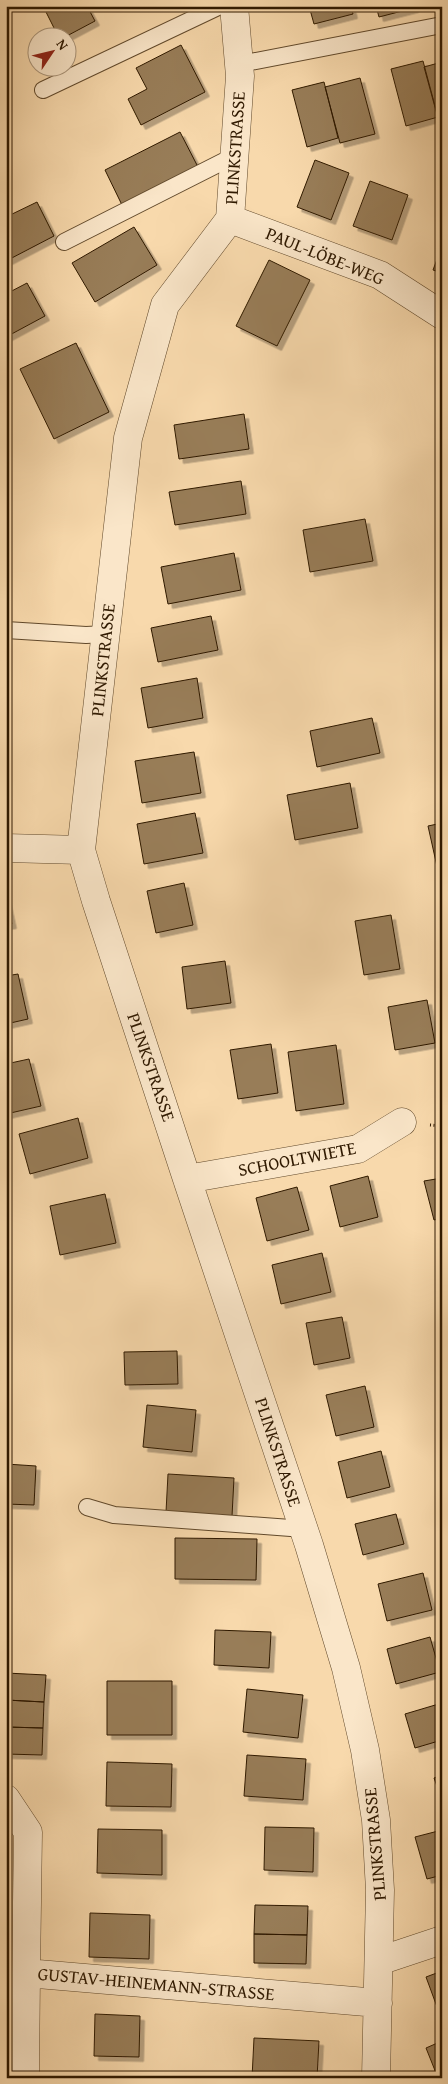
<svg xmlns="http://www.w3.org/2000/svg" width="448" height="2084" viewBox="0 0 448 2084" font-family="'Gentium Book Plus',serif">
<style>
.building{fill:#987d59;stroke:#2f1900;filter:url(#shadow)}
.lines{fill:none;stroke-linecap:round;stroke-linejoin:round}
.lane-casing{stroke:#61492b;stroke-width:18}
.street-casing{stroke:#61492b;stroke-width:29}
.path{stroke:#2f1900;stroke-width:3;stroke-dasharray:1 2.5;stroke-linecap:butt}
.lane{stroke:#fae6c9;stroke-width:16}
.street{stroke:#fae6c9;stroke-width:28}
.labels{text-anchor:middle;stroke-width:5;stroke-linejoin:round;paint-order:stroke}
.street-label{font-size:18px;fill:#2f1900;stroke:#fae6c9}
</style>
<defs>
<filter id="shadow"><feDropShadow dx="4.5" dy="4.5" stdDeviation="0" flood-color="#0004"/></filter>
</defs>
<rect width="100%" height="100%" fill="#f8d9ac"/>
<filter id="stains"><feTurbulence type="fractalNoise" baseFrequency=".004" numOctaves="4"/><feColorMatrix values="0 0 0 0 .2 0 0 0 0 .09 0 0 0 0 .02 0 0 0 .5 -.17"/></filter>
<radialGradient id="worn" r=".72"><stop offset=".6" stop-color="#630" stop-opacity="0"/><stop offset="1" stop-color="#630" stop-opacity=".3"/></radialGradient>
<path class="building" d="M43,6H87L95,21L63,38H59Z
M309,6H351L353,14L314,24Z
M376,6H414V8L379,17Z
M181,45L205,92L141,125L128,99L147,89L136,68Z
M423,61L438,117L406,126L391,69Z
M442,62V122H439L424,67Z
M360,78L375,134L340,143L325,87Z
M324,82L338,138L307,147L292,90Z
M180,132L198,167L122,205L105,170Z
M315,160L349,173L331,220L297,207Z
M370,181L408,195L392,240L353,226Z
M37,202L54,236L6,261V217Z
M134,227L157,265L95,302L72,263Z
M442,246V273L433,270Z
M269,260L310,280L277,346L236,326Z
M27,283L45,316L6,337V294Z
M76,343L109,412L54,439L20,369Z
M244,414L249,449L179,459L174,425Z
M241,481L246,514L175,525L169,492Z
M365,519L373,561L310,572L303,530Z
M234,553L241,590L168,604L161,567Z
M211,616L218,650L158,662L151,628Z
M197,678L203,718L148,728L141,688Z
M372,718L380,753L317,767L310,731Z
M194,752L201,793L142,803L135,761Z
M350,783L358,828L295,840L287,795Z
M195,813L203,853L144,864L137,824Z
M442,823V889L428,826Z
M184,883L193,925L156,933L147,891Z
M6,897L12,924L6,925Z
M391,915L400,969L364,975L355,921Z
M225,961L231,1003L187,1009L182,967Z
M18,974L28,1019L6,1024V976Z
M427,1000L435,1043L395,1050L388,1007Z
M271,1044L278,1093L238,1099L230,1050Z
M336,1045L344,1104L296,1111L288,1052Z
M29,1059L41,1106L6,1114V1064Z
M78,1118L88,1158L30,1174L19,1134Z
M368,1176L378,1217L340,1227L330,1186Z
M442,1178V1218L434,1220L424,1181Z
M297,1187L309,1230L267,1241L256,1198Z
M105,1194L116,1243L60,1255L50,1206Z
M322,1253L331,1292L281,1304L272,1265Z
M342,1317L350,1358L314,1365L306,1323Z
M177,1351L178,1384L125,1385L124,1352Z
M365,1386L374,1427L336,1436L326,1395Z
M147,1405L196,1410L192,1452L143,1447Z
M381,1451L390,1487L347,1498L338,1462Z
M6,1464L36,1466L34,1505L6,1504Z
M168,1474L234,1478L232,1516L166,1512Z
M396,1514L404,1544L363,1555L355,1524Z
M175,1538L257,1539L256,1580L175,1579Z
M423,1573L432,1610L387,1621L378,1584Z
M215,1630L271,1632L269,1668L214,1665Z
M430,1637L440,1672L396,1684L387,1649Z
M6,1673L46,1675L44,1702L6,1700Z
M107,1681H172V1735H107Z
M247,1689L303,1695L298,1738L243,1732Z
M6,1700L44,1702L43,1728L6,1727Z
M442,1703V1740L415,1748L405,1714Z
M6,1727L43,1728L42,1755L6,1754Z
M247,1755L306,1759L303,1800L244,1796Z
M107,1762L172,1764L171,1807L106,1806Z
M442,1775V1800L434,1778Z
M265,1827L314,1828L313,1872L264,1870Z
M98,1829L162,1830V1875L97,1873Z
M442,1830V1875L427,1879L415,1837Z
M255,1905L308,1906L307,1935L254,1934Z
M90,1913L150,1915L149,1959L89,1957Z
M254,1934L307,1935L306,1964L254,1963Z
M442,1971V2014L440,2015L426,1977Z
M95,2014L140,2016L139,2057L94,2056Z
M254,2038L319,2041L317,2078H252Z
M442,2041V2078H438L426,2048Z"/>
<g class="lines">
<defs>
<path id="lane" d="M240,64L442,25
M43,90L220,6
M64,242L234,156
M6,630L86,635L106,634
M87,1507L114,1515L304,1529"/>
<path id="street" d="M234,6L240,76L230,219L165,305L128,438L81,850L96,901L187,1179L309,1545L346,1668L365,1750L376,1820L380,1890L376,2078
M230,219L380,275L442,315
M6,848L81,850
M187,1179L358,1149L402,1122
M6,1799L28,1832L26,1973L378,2003
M379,1961L442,1940
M25,2078L26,1973"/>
</defs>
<use href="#lane" class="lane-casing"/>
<use href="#street" class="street-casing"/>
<path class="path" d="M430,1125L442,1126"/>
<use href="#lane" class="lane"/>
<use href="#street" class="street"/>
</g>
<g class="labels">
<g class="street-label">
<text transform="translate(235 148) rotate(-86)" y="6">PLINKSTRASSE</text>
<text transform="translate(325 256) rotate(22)" y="6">PAUL-LÖBE-WEG</text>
<text transform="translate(103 660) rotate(-84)" y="6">PLINKSTRASSE</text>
<text transform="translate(151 1067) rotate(71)" y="6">PLINKSTRASSE</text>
<text transform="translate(297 1159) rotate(-11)" y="6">SCHOOLTWIETE</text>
<text transform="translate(278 1452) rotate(72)" y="6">PLINKSTRASSE</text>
<text transform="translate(375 1844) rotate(-95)" y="6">PLINKSTRASSE</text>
<text transform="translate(156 1984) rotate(5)" y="6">GUSTAV-HEINEMANN-STRASSE</text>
</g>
</g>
<rect width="448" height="2084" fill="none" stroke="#f8d9ac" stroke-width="25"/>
<rect x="8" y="8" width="433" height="2069" fill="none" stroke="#2f1900" stroke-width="2.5"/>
<rect x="12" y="12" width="423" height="2059" fill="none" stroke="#2f1900"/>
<g transform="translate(52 52) rotate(55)"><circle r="24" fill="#fae6c9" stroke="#a99479"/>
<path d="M0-4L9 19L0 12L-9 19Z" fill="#8f2418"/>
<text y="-8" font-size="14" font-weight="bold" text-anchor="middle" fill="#2f1900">N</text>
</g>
<rect width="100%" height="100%" filter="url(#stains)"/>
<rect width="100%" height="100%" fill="url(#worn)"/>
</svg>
